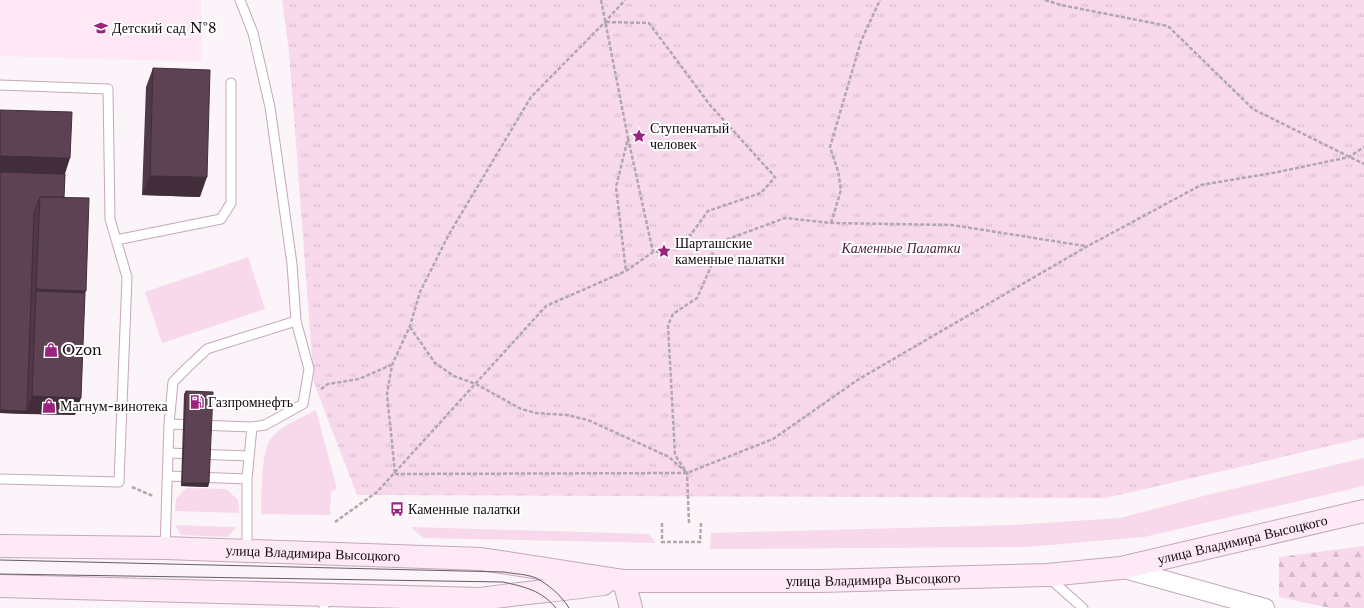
<svg xmlns="http://www.w3.org/2000/svg" width="1364" height="608" viewBox="0 0 1364 608" font-family="'Libre Baskerville',serif">
<style>
.built{fill:#ffe7f6}
.grass{fill:#f8d9ec}
.forest{fill:url(#forest-firs)}
.park{fill:url(#park-tufts)}
.lines{fill:none;stroke-linecap:round;stroke-linejoin:round}
.lane-casing{stroke:#c6a7bb;stroke-width:11}
.street-casing{stroke:#c6a7bb;stroke-width:20}
.secondary-casing{stroke:#c6a7bb;stroke-width:24}
.path{stroke:#b0a8ad;stroke-width:2.5;stroke-dasharray:4 2;stroke-linecap:butt}
.lane{stroke:#fff;stroke-width:9}
.street{stroke:#fff;stroke-width:18}
.secondary{stroke:#fee9f7;stroke-width:22}
.tram{stroke:#665d63;stroke-width:1}
.wall{fill:#503947}
.shaded-wall{fill:#412e3a}
.building{fill:#5d4253;stroke:#412e3a}
.labels{text-anchor:middle;stroke-width:4;stroke-linejoin:round;paint-order:stroke}
.poi-label{font-size:14px;fill:#130910;stroke:#fff;text-anchor:start}
.park-label{font-size:14px;font-style:italic;fill:#4c223f;stroke:#fff}
.street-label{font-size:14px;fill:#130910;stroke:#fff}
</style>
<defs>
<pattern id="forest-firs" width="22" height="20" patternUnits="userSpaceOnUse"><rect width="22" height="20" fill="#f8d9ec"/><path d="M5 1l3.5 6h-7zM16 11l3.5 6h-7z" fill="#d4b9c9"/></pattern>
<pattern id="park-tufts" width="24" height="20" patternUnits="userSpaceOnUse"><rect width="24" height="20" fill="#f8d9ec"/><path d="M3 7l-1-3M5 7V3M7 7l1-3M15 17l-1-3M17 17v-4M19 17l1-3" fill="none" stroke="#d4b9c9"/></pattern>
</defs>
<rect width="100%" height="100%" fill="#fbf4f8"/>
<path class="built" d="M0,0H201L202,62L0,56Z"/>
<path class="grass" d="M248,257L265,309L162,343L145,292Z
M316,410L337,489L331,492L330,515L261,514C262,496 260,448 273,436C284,424 302,418 316,410Z
M1364,458V486L1144,537L1027,547L710,549L711,533L1012,525L1120,518L1211,494Z
M186,488L226,489L238,500L239,513L175,511L176,499Z
M175,525L236,527L228,537L181,535Z
M411,527L649,534L656,543L423,538Z"/>
<path class="forest" d="M1364,546V608H1330L1279,597V557Z"/>
<path class="park" d="M282,0H1364V438L1106,498L357,495L314,383L289,52Z"/>
<g class="lines">
<defs>
<path id="lane" d="M240,0L253,33L270,107L292,264L296,321L309,369L303,404L265,425L252,427L247,479V551
M0,85L108,89L110,219L127,277L119,482L0,479
M116,240L221,219L231,203V83
M169,424L252,427
M168,453L249,456
M168,476L247,479
M165,548L169,424L173,382L188,367L207,349L296,321
M1049,578L1083,608
M324,596V608"/>
<path id="street" d="M1121,568L1265,608"/>
<g id="secondary">
<path id="s1" d="M0,546L165,548L481,559L624,581H820L1047,575L1121,568L1364,511"/>
<path d="M624,581L631,608"/>
<path d="M0,586L480,599C521,593 562,590 603,584"/>
</g>
</defs>
<use href="#lane" class="lane-casing"/>
<use href="#street" class="street-casing"/>
<use href="#secondary" class="secondary-casing"/>
<path class="path" d="M601,0L628,138L616,187L626,271
M1045,0L1061,5L1168,26L1253,109L1364,164
M606,22L649,23L710,105L775,177L761,193L708,211L681,248
M628,138L653,252
M831,223L841,190L838,171L830,147L861,41L880,0
M410,327L435,363L454,376L476,384L521,409L536,413L567,415L588,420L669,457L687,473
M321,389L328,384L359,379L391,365
M395,473L387,394L392,365L410,326L420,292L448,236L531,97L605,22L625,0
M395,474L687,473L773,439L859,379L1086,247L1201,185L1278,172L1349,157L1364,147
M132,487L153,496
M335,522L377,492L546,306L626,271L653,252L712,245L785,218L831,223L952,225L1085,246
M662,523V542H700L701,523
M689,523L687,473L675,455L668,325L673,314L697,298L713,262L712,245"/>
<use href="#lane" class="lane"/>
<use href="#street" class="street"/>
<use href="#secondary" class="secondary"/>
<path class="tram" d="M0,560L504,572C514,574 527,574 536,578C548,584 562,596 569,608
M0,574L503,582C525,587 541,590 556,608"/>
</g>
<path class="wall" d="M153,68L200,197L142,195L146,87Z
M0,110L65,174L64,197L85,293L75,415L0,413Z
M186,391L209,483L208,487L181,486L184,394Z"/>
<path class="shaded-wall" d="M0,156L70,158L64,177L0,175Z
M150,176L207,177L200,197L142,195Z
M36,289L86,291L78,311L36,291Z
M32,396L81,398L75,415L26,414Z
M0,410L27,411L26,414L0,413Z
M182,483H209L208,487L181,486Z"/>
<path class="building" d="M153,68L210,70L207,177L150,176Z
M0,110L72,112L70,158L0,156Z
M0,172L65,174L64,197H40L34,213L27,411L0,410Z
M40,197L89,198L86,291L36,289Z
M36,291L85,293L81,398L32,396Z
M186,391L213,392L209,483H182Z"/>
<defs>
<symbol id="school-bare" viewBox="-9 -9 18 18"><path d="M0-5L7-2L0 1L-7-2ZM-4 1L0 2.5L4 1V4Q0 6-4 4Z" fill="#9b237d" stroke="#fff" stroke-width="2.5" paint-order="stroke"/></symbol>
<symbol id="sight-bare" viewBox="-9 -9 18 18"><path d="M0-6L1.8-2.2L6-1.7L2.9 1.2L3.7 5.4L0 3.3L-3.7 5.4L-2.9 1.2L-6-1.7L-1.8-2.2Z" fill="#9b237d" stroke="#fff" stroke-width="2.5" paint-order="stroke"/></symbol>
<symbol id="shop-bare" viewBox="-9 -9 18 18"><path d="M-5-2.5h2.3a2.7 3.5 0 0 1 5.4 0H5L5.5 6h-11ZM-1.5-2.5h3a1.5 2.3 0 0 0-3 0Z" fill="#9b237d" stroke="#fff" stroke-width="2.5" paint-order="stroke"/></symbol>
<symbol id="fuel-bare" viewBox="-9 -9 18 18"><path d="M-5.5-6h7V0h2V4h1.3V-2.5L3-4.5l.8-.8L6-3V5H2.5V1h-1V6h-7ZM-4.2-4.7v3.2H.2V-4.7Z" fill="#9b237d" stroke="#fff" stroke-width="2.5" paint-order="stroke"/></symbol>
<symbol id="bus-bare" viewBox="-9 -9 18 18"><path d="M-5-6H5V4H4V6H2V4H-2V6H-4V4H-5ZM-3.5-4V0h7V-4ZM-3.5 1.2v1.5H-2V1.2ZM2 1.2v1.5H3.5V1.2Z" fill="#9b237d" stroke="#fff" stroke-width="2.5" paint-order="stroke"/></symbol>
</defs>
<g fill-rule="evenodd">
<use href="#school-bare" x="91" y="18" width="20" height="20"/>
<use href="#sight-bare" x="629" y="126" width="20" height="20"/>
<use href="#sight-bare" x="654" y="241" width="20" height="20"/>
<use href="#shop-bare" x="41" y="340" width="20" height="20"/>
<use href="#fuel-bare" x="187" y="392" width="20" height="20"/>
<use href="#shop-bare" x="39" y="396" width="20" height="20"/>
<use href="#bus-bare" x="387" y="499" width="20" height="20"/>
</g>
<g class="labels">
<g class="poi-label">
<text x="112" y="33">Детский сад №8</text>
<text x="650" y="133">Ступенчатый<tspan x="650" dy="16">человек</tspan></text>
<text x="675" y="248">Шарташские<tspan x="675" dy="16">каменные палатки</tspan></text>
<text x="62" y="355">Ozon</text>
<text x="208" y="407">Газпромнефть</text>
<text x="60" y="411">Магнум-винотека</text>
<text x="408" y="514">Каменные палатки</text>
</g>
<g class="park-label">
<text x="901" y="253">Каменные Палатки</text>
</g>
<g class="street-label">
<text dy="5" stroke="none"><textPath href="#s1" startOffset="1248">улица Владимира Высоцкого</textPath></text>
<text dy="5" stroke="none"><textPath href="#s1" startOffset="313">улица Владимира Высоцкого</textPath></text>
<text dy="5" stroke="none"><textPath href="#s1" startOffset="875">улица Владимира Высоцкого</textPath></text>
</g>
</g>
</svg>
